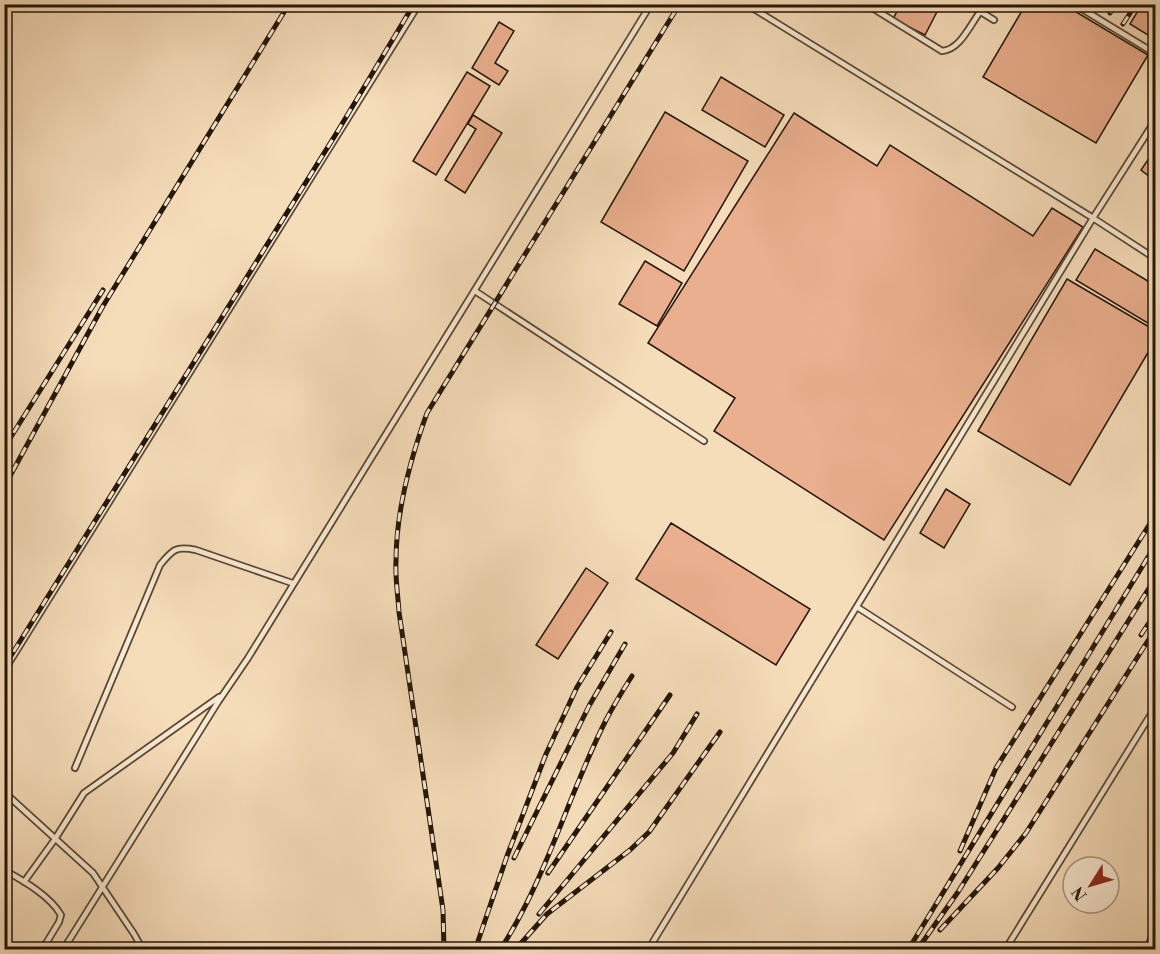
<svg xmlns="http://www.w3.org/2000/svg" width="1160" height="954" viewBox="0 0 1160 954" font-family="'Libre Bodoni',serif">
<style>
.building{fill:#eaaf8e;stroke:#241607;stroke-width:1.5}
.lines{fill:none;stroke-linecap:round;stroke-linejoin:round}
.service-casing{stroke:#584834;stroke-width:8}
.service{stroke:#f9e9d2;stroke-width:4.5}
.rail-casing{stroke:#241607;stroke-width:5}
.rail{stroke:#f9e9d2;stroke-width:3;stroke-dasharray:9;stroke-linecap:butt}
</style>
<rect width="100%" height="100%" fill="#f6ddba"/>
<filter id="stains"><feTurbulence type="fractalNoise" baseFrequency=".00333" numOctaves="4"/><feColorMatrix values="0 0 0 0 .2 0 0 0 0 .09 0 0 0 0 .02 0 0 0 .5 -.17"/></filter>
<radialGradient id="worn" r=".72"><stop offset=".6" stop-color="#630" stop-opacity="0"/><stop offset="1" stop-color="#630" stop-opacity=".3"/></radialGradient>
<path class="building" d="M901,4H941L925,35L893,19Z
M1026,4H1063L1148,55L1096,143L983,77Z
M1142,4H1156V40L1130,24Z
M499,22L514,31L495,63L508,71L499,85L472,68Z
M467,72L490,86L436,175L413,161Z
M721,77L784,115L765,147L702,110Z
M665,112L748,161L684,271L601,222Z
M794,113L877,166L890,145L1033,236L1052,208L1083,227L884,540L714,431L735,398L648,343Z
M473,115L502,133L465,193L445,180L476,129L468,124Z
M1156,148V168L1150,177L1141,170Z
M1095,249L1156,286V328L1076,280Z
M645,261L682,283L657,326L619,304Z
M1067,279L1156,331V339L1070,485L978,431Z
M946,489L970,504L944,548L920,533Z
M671,523L810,609L776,665L636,579Z
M586,568L608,583L558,659L536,645Z"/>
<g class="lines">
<defs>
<path id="service" d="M746,4L1093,218L1156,259
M866,4L942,51C960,50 970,25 980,12
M968,4L994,20
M1074,4L1156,54
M475,291L704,441
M857,607L1012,707
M4,671L419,4
M75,768L160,565C173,549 176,546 196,550L292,583
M4,792L93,873L134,934L143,950
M4,870C24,881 50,896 61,915L59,922L42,950
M24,882L55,839L84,793L219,697
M63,950L218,702L248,658L651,4
M648,950L1093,218L1156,119
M1005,950L1156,706
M1147,950L1156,925"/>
</defs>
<use href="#service" class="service-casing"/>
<use href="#service" class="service"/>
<defs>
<path id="rail" d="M1097,7L1098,4
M1110,13L1115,4
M1123,24L1136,4
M4,448L103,290
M4,487L103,306L289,4
M1141,635L1156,612
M4,667L336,134L414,4
M960,851L996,768L1156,514
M514,858L589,706L625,644
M548,873L670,695
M539,914L673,753L697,714
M940,930L998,868L1026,833L1156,628
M444,950L443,910L399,612C398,595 395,578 396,561C396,511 410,460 427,413L679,5
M475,950L507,856L546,754L577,687L611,632
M500,950C547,878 568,795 606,720C614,705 623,690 632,676
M515,950L547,914L630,850L649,832L720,732
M908,950L1156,544
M917,950L958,892L1156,577"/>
</defs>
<use href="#rail" class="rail-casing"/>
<use href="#rail" class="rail"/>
</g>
<rect width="1160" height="954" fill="none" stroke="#f6ddba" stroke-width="24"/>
<rect x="6" y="6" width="1148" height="942" fill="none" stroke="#241607" stroke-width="3"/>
<rect x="12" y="12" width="1136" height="930" fill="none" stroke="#241607" stroke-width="1.5"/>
<g transform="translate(1091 885) rotate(233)"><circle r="28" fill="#f9e9d2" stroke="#a49581" stroke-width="1.5"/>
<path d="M0-4.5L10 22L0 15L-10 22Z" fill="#8f2418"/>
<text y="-9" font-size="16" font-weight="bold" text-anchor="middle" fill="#241607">N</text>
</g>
<rect width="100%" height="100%" filter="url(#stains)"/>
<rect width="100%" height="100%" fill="url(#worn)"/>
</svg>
